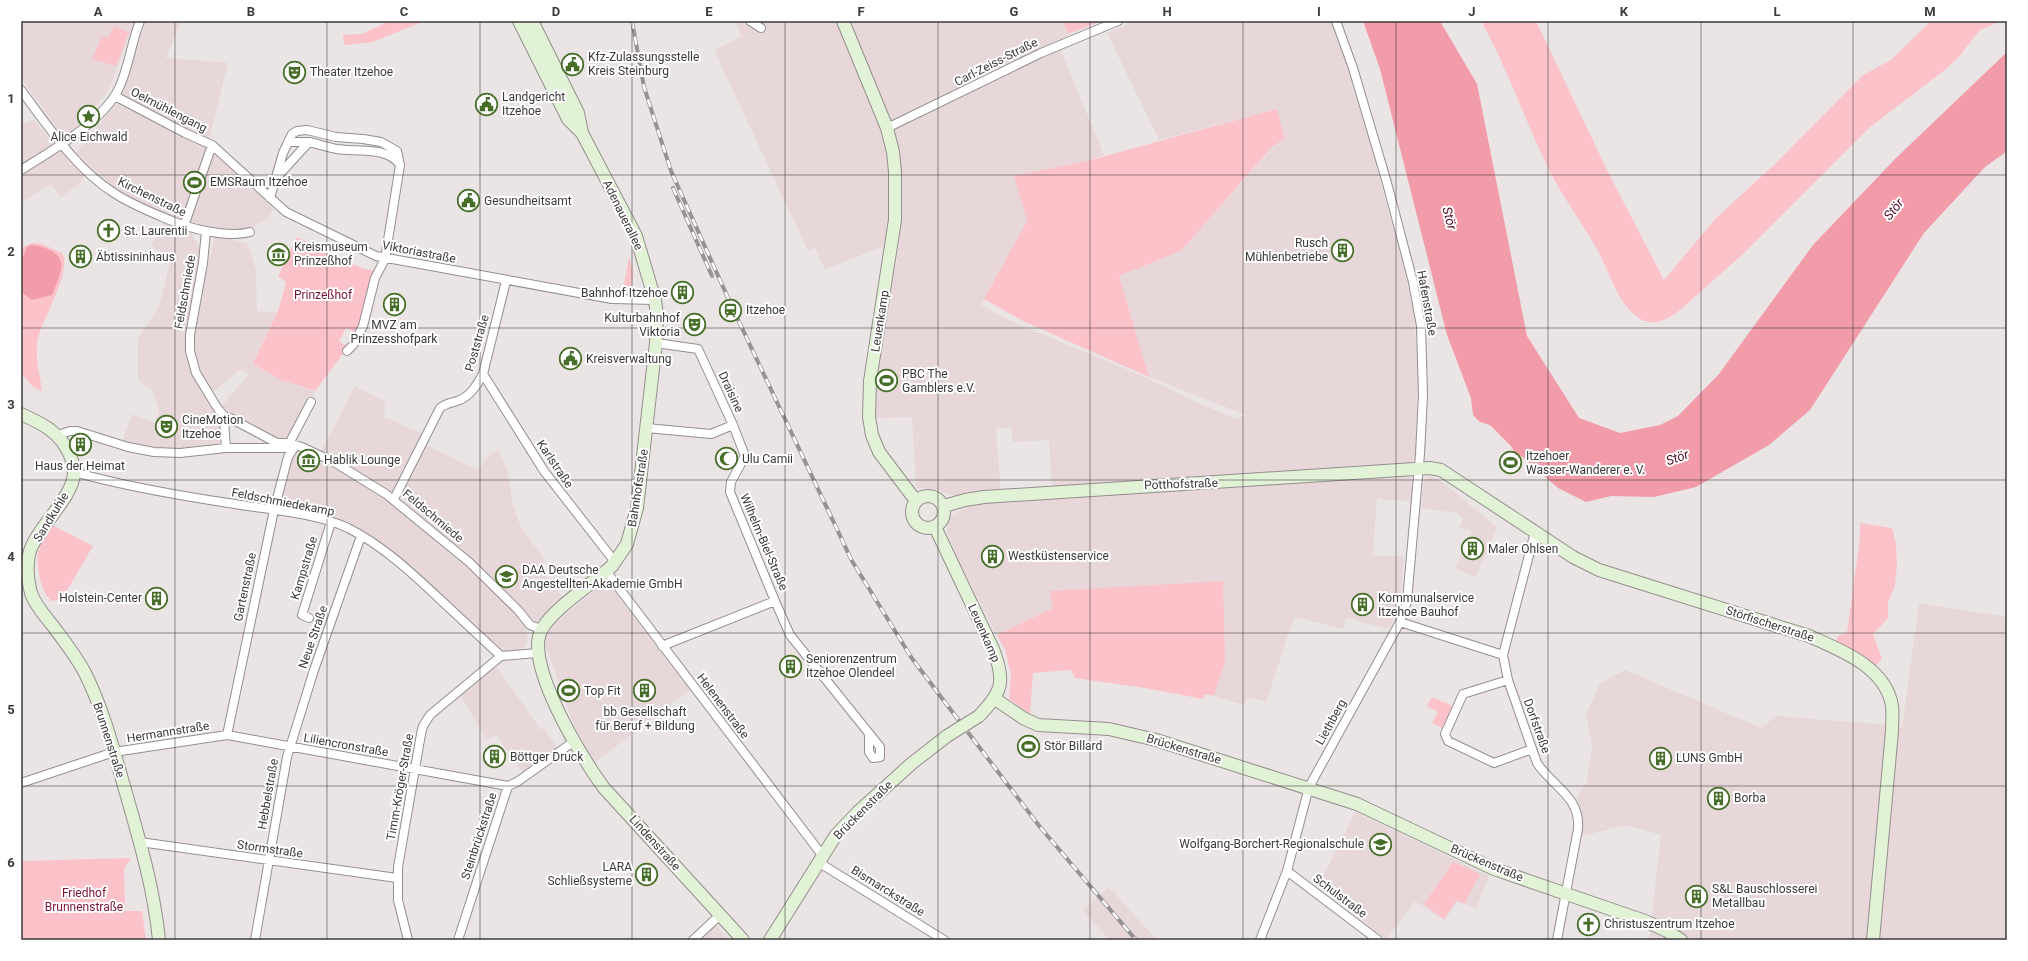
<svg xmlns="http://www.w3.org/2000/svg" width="2028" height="961" viewBox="0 0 2028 961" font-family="Roboto,sans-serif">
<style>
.built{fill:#e7d7d9}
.green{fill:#fbc2ca}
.water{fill:#f29ba9}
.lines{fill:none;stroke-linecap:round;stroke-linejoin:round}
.street-casing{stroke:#948e8e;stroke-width:10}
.secondary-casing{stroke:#948e8e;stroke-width:14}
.street{stroke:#fff;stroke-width:8}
.secondary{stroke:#e1f2d6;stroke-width:12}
.rail-casing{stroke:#969192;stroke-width:4}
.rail{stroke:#fff;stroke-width:2.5;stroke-dasharray:8;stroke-linecap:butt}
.secondary-bridge-casing{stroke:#948e8e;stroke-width:14;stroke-linecap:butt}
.secondary-bridge{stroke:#e1f2d6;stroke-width:12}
.grid{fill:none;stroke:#3c3939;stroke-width:1;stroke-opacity:0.55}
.labels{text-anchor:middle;stroke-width:4;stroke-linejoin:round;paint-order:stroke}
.poi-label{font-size:12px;fill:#3c3939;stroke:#fff;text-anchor:start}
.street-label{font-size:12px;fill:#3c3939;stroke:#fff}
.park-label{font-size:12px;fill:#791433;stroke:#fff}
.water-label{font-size:13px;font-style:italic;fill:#540720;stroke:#fff}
.neatline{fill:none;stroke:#3c3939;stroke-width:1.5}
.grid-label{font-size:13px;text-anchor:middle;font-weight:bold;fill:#3c3939}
</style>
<rect width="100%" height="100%" fill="#ebe4e5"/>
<path class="built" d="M27,21H135L109,89L85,120L68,134L63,135L59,131L21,78V24Z
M146,21H181L166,58L228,63L209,140L274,209L268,218L249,229L216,230L188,224L142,203L113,187L76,152L118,102Z
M735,21H1063L1068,34L1062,53L1104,155L1087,161L1014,176L1027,221L981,305L1013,322L1145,377L1187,398L1236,419L1246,415L1149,377L1119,276L1181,251L1273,147L1285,139L1277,109L1159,140L1107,33L1136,21H1331L1350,73L1367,131L1406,277L1414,314L1418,373L1416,451L1413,461L1408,465L1052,490L1049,440L1013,442L1011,427L996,428L1001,493L957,497L936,489L916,488L912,417L876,418L875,409L879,366L900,239L825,270L815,248L808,251L714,50L741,37Z
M34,120L54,145L21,166V124Z
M62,150L86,173L82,181L61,198L51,184L21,203V174Z
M165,220L191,233L202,251L186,348L193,374L223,423L225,445L176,450L154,449L122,442L132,414L155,423L159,412L153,391L138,380V338L159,307L171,258L151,246Z
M215,235L248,244L256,269L257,311L276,313L253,364L281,380L315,392L289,442H277L226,414L220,408L249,374L241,369L211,394L198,373L193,356L192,335Z
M355,386L386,402L384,417L423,434L393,494L321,452Z
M426,445L478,470L490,454L499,450L509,477L513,506L521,527L546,561L539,567L564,599L536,622L469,556L400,498Z
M297,449L333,464L383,494L475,571L520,617L526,627L528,640L524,648L516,652H505L496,647L359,530L278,507L291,459Z
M1405,473L1410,476L1412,484L1411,501L1377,499L1373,555L1404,557L1400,602L1395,618L1388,629L1346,618L1343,629L1294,617L1266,702L1247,697L1244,705L1214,696L1225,662L1050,591L1053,608L997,635L957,558L947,533V524L954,515L967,507L985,500Z
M1432,476L1442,482L1497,527L1476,577L1455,568L1472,531L1459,528L1463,518L1456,513L1421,508L1424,481L1427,477Z
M606,581L690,690L594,763L573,723L546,647V636L556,622Z
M1919,603L2007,617V940H1649L1661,835L1626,825L1582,836L1583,817L1577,799L1587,781L1592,746L1586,714L1600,683L1625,670L1761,728L1776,716L1889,725L1902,728Z
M496,666L541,730L544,728L558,749L523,773L496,735L487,740L460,695Z
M1355,812L1489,876L1476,908L1457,902L1444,921L1415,901L1386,939L1318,886Z
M1109,887L1157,940H1110L1083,911Z
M715,924L729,940H697Z"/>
<path class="green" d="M390,21H424L373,42L344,45L343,35L362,34Z
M1063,21H1102L1068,34Z
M1481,21H1536L1609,174L1664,280L1716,218L1774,165L1862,76L1892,59L1931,21H2002L1980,30L1957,59L1946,69L1869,128L1743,254L1680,310C1668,320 1653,327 1639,318C1617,303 1610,273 1598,251C1583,224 1564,199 1549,170C1525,121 1508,69 1481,21Z
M114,26L129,32L116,66L92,59L102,36L108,38Z
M1277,109L1285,139L1272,147L1181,251L1119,276L1149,377L1023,321L984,299L1027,221L1014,176L1087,161Z
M297,237L361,268L375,271L357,333L346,328L339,341L348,347L315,391L281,380L253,364L279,308L286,282L278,276Z
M32,243L42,244L62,253C73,270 42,320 38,338C34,354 40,374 42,391L33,387L21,373V292L30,299L49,296L45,248L32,245L21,262V248Z
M629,257C633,268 636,279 629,289L623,290Z
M1860,523L1892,528L1896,544L1897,564L1895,586L1888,602V618L1873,634L1882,659L1875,666L1836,642L1838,636L1847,633L1860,538Z
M52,525L93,546L62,599L52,601C41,594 36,566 38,553C41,543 46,533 52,525Z
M1223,581L1225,662L1214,696L1205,694L1203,699L1145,688L1075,678L1071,670L1033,673L1030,714L1009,699L1011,674L1005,650L997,635L1053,608L1050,591Z
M1432,697L1455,707L1444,729L1432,723L1438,712L1427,706Z
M131,858L124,869L125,911H142L146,940H21V861Z
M1453,862L1480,874L1465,903L1456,901L1444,919L1424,904Z"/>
<path class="water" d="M1363,21H1440L1477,84L1527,336L1579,418L1620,433L1660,425L1678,416L1719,374L1813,245L1895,159L2007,52V151L1985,167L1924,233L1810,410L1769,445L1696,487L1654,497L1611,496L1586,502L1558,488L1523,457L1515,453L1511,446L1490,425L1480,422L1473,415L1471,398L1447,335L1380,69Z
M32,245C44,246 64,253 61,268C60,277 55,287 52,295L32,300L21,292V262L27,247Z"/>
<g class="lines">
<defs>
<path id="street" d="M750,21L761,28
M1336,21L1353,68L1387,183L1413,282L1421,326L1423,395L1420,454L1407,601L1400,622
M21,90C48,126 75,168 114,193C132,205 153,213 172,221C191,229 229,238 250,232
M115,96L185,133L212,145L286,212L376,256L612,299L655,300
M887,128L1041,53L1118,21
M288,142H309
M21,170C51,151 104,121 119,88C129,67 131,43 140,21
M276,178L309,142C318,144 327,147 337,149C356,152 388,146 400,165
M270,198L283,153L292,134L297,131L307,130L336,137L363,139L381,142L397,151L400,165L385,259L375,278L363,326L353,345L347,351
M184,226L212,145
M206,231L203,263L190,335V351L196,373L218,409L226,418H230L277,443H289L302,447L334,462L386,494L469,562L518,610L530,625L541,629
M483,374L544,471L615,562
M226,418L224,421L226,448
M647,428L711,434L733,425L698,349L656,343
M58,435L70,431H77L128,447L154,452L180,453L226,448H285
M291,445V440L311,402
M74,472C127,487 181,496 235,504C271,510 315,513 348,528C390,549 425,586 459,617
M394,499L440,408C446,403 451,403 457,401C470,397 477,385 483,374L506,281
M1535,532L1503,655L1508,680L1537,763C1552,786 1581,797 1578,829L1557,940
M606,571L822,855
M775,601L790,635L880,747V757L873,758L869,752V734
M309,618L302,615L331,522
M461,619L501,656
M662,646L775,601L730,492L731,482L745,456L733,425
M1508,680L1463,694L1445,734L1448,741L1494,763L1532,749
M227,735L274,510L288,457L295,446
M21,783L114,752L227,735L508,786
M140,842L397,878
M818,862L944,940
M1287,871L1378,940
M255,940L287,757L314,670L361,536
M408,940L398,900V867L421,734L423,726L430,715L501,656L537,653
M458,940L508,786L517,782L573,742
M693,940L720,915
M1260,940L1287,871L1309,787L1400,622L1503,655"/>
<path id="secondary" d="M519,21L568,119L582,133
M532,21L578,113L582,133L636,236L655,300L657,316L656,343L637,508L627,544L612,566C594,582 553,609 542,629C522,661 583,760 604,788L743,940
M843,21L887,128L893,152L895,172V220L870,381L869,417L872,435L879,452L916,501
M21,414C43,424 60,432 70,455C72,461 75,467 74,473C73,498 38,526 30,551C26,564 28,581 31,593C35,605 45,616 53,626C64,641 76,656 85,673C104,711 114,752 126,793C140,842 154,889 159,940
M912 512a16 16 0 1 1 32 0a16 16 0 1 1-32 0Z
M944,506L965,500L984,497L1430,468L1441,470L1573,557L1599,570L1809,636C1840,650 1886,667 1892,706C1893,714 1892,723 1892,731L1873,940
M935,527L993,649C1006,682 1002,692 979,716
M995,699L1023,718L1038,725L1109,729L1156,740L1357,804L1494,869L1645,921L1667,931L1681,940
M770,940L836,835L858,812L911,764L947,736"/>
</defs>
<use href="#street" class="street-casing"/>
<use href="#secondary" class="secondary-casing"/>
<use href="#street" class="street"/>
<use href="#secondary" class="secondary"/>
<defs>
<path id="rail" d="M632,21L644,87L671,171L733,309L852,561L911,657L941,697L1040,827L1136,940
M673,188L712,276"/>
</defs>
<use href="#rail" class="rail-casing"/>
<use href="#rail" class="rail"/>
<defs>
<path id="secondary-bridge" d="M947,736L979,716"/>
</defs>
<use href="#secondary-bridge" class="secondary-bridge-casing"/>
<use href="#secondary-bridge" class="secondary-bridge"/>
</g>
<path class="grid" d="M175,21V940M327,21V940M480,21V940M632,21V940M785,21V940M938,21V940M1090,21V940M1243,21V940M1396,21V940M1548,21V940M1701,21V940M1853,21V940M21,175H2007M21,328H2007M21,480H2007M21,633H2007M21,786H2007"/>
<defs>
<symbol id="civic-ring" viewBox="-11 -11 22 22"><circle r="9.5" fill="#fff" stroke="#476e29" stroke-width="1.5"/><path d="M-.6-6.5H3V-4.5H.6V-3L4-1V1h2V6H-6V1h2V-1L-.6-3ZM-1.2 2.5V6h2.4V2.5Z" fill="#476e29"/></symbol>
<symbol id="theatre-ring" viewBox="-11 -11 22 22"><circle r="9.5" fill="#fff" stroke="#476e29" stroke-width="1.5"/><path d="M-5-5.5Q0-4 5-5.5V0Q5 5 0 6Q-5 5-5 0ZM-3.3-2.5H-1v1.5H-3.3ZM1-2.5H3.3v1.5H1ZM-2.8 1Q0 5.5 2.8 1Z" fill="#476e29"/></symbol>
<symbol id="sight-ring" viewBox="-11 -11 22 22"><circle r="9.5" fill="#fff" stroke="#476e29" stroke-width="1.5"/><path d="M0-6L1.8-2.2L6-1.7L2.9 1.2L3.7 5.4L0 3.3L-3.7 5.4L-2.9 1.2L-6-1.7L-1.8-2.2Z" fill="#476e29"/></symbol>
<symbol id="stadium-ring" viewBox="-11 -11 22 22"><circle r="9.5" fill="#fff" stroke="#476e29" stroke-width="1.5"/><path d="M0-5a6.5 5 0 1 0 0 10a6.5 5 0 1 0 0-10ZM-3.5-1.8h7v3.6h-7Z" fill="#476e29"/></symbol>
<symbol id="church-ring" viewBox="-11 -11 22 22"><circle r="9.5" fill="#fff" stroke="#476e29" stroke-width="1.5"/><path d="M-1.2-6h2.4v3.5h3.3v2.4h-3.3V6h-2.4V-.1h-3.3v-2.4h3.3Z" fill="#476e29"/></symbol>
<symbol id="building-ring" viewBox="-11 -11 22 22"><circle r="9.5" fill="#fff" stroke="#476e29" stroke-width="1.5"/><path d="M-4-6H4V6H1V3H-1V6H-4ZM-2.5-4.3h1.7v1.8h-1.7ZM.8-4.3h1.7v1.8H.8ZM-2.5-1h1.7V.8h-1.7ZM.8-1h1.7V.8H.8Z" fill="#476e29"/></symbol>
<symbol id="museum-ring" viewBox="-11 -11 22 22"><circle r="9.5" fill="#fff" stroke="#476e29" stroke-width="1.5"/><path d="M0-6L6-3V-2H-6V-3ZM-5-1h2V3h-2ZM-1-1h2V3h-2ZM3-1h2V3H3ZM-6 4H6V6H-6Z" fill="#476e29"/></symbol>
<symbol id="station-ring" viewBox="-11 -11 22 22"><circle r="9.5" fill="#fff" stroke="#476e29" stroke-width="1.5"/><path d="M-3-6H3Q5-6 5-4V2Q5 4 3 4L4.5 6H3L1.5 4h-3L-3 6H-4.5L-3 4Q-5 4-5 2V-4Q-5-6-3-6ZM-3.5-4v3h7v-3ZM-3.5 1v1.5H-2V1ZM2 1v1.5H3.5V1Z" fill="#476e29"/></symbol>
<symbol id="mosque-ring" viewBox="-11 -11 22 22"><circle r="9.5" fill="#fff" stroke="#476e29" stroke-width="1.5"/><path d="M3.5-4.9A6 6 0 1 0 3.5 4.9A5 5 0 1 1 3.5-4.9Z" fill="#476e29"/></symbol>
<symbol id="school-ring" viewBox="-11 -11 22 22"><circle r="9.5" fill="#fff" stroke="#476e29" stroke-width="1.5"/><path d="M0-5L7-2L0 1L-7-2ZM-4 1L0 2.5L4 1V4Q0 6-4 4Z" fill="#476e29"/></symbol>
</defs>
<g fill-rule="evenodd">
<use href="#civic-ring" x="560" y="52" width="25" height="25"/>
<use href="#theatre-ring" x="282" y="60" width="25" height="25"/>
<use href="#civic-ring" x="474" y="92" width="25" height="25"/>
<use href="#sight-ring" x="76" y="104" width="25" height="25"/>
<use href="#stadium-ring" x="182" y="170" width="25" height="25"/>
<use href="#civic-ring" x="456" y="188" width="25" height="25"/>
<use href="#church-ring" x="96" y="218" width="25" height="25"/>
<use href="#building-ring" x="1330" y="238" width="25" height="25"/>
<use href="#museum-ring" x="266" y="242" width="25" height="25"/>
<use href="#building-ring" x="68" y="244" width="25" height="25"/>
<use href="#building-ring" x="670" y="280" width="25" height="25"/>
<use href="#building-ring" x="382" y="292" width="25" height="25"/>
<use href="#station-ring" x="718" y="298" width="25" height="25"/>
<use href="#theatre-ring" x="682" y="312" width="25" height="25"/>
<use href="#civic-ring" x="558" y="346" width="25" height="25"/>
<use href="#stadium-ring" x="874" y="368" width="25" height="25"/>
<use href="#theatre-ring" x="154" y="414" width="25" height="25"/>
<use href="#building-ring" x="68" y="432" width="25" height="25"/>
<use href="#mosque-ring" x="714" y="446" width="25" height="25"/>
<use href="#museum-ring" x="296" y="448" width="25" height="25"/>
<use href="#stadium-ring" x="1498" y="450" width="25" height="25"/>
<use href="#building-ring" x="1460" y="536" width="25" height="25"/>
<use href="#building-ring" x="980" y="544" width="25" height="25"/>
<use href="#school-ring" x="494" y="564" width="25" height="25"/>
<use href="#building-ring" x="144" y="586" width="25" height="25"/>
<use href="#building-ring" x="1350" y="592" width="25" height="25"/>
<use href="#building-ring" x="778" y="654" width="25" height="25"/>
<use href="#stadium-ring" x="556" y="678" width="25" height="25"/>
<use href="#building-ring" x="632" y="678" width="25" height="25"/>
<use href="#stadium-ring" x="1016" y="734" width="25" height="25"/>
<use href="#building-ring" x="482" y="744" width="25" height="25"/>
<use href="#building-ring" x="1648" y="746" width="25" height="25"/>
<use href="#building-ring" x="1706" y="786" width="25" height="25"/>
<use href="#school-ring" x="1368" y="832" width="25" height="25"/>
<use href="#building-ring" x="634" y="862" width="25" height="25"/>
<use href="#building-ring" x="1684" y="884" width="25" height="25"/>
<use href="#church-ring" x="1576" y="912" width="25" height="25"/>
</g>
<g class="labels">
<g class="poi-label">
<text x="588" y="61">Kfz-Zulassungsstelle<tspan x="588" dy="14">Kreis Steinburg</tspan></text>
<text x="310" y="76">Theater Itzehoe</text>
<text x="502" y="101">Landgericht<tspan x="502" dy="14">Itzehoe</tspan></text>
<text x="89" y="141" text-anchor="middle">Alice Eichwald</text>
<text x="210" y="186">EMSRaum Itzehoe</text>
<text x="484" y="205">Gesundheitsamt</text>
<text x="124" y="235">St. Laurentii</text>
<text x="1328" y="247" text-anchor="end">Rusch<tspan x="1328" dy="14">Mühlenbetriebe</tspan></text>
<text x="294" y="251">Kreismuseum<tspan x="294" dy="14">Prinzeßhof</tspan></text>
<text x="96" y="261">Äbtissininhaus</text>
<text x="668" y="297" text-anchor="end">Bahnhof Itzehoe</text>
<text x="746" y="314">Itzehoe</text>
<text x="680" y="322" text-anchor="end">Kulturbahnhof<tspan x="680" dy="14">Viktoria</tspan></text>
<text x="394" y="329" text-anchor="middle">MVZ am<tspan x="394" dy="14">Prinzesshofpark</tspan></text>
<text x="586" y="363">Kreisverwaltung</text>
<text x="902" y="378">PBC The<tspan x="902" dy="14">Gamblers e.V.</tspan></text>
<text x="182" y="424">CineMotion<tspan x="182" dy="14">Itzehoe</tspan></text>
<text x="1526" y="460">Itzehoer<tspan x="1526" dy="14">Wasser-Wanderer e. V.</tspan></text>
<text x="742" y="463">Ulu Camii</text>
<text x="324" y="464">Hablik Lounge</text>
<text x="80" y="470" text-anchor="middle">Haus der Heimat</text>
<text x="1488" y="553">Maler Ohlsen</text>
<text x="1008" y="560">Westküstenservice</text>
<text x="522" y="574">DAA Deutsche<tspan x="522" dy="14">Angestellten-Akademie GmbH</tspan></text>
<text x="142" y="602" text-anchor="end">Holstein-Center</text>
<text x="1378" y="602">Kommunalservice<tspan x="1378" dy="14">Itzehoe Bauhof</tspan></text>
<text x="806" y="663">Seniorenzentrum<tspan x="806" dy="14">Itzehoe Olendeel</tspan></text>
<text x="584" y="695">Top Fit</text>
<text x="645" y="716" text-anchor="middle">bb Gesellschaft<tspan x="645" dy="14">für Beruf + Bildung</tspan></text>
<text x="1044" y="750">Stör Billard</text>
<text x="510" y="761">Böttger Druck</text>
<text x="1676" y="762">LUNS GmbH</text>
<text x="1734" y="802">Borba</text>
<text x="1364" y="848" text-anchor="end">Wolfgang-Borchert-Regionalschule</text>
<text x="632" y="871" text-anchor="end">LARA<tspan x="632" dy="14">Schließsysteme</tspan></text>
<text x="1712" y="893">S&amp;L Bauschlosserei<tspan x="1712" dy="14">Metallbau</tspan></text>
<text x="1604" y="928">Christuszentrum Itzehoe</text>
</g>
<g class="street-label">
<text transform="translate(996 62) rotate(-27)" y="4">Carl-Zeiss-Straße</text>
<text transform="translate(169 110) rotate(27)" y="4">Oelmühlengang</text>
<text transform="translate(152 197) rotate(26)" y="4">Kirchenstraße</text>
<text transform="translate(623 215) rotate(64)" y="4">Adenauerallee</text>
<text transform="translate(419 252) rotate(11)" y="4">Viktoriastraße</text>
<text transform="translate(185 292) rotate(-80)" y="4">Feldschmiede</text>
<text transform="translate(1427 303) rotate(80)" y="4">Hafenstraße</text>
<text transform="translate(880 321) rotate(-81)" y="4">Leuenkamp</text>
<text transform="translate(477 343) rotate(-74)" y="4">Poststraße</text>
<text transform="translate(731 392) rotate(65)" y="4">Draisine</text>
<text transform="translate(555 464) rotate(56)" y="4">Karlstraße</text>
<text transform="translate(1181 484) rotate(-2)" y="4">Potthofstraße</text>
<text transform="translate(638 488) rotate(-81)" y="4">Bahnhofstraße</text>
<text transform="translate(283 502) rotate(11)" y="4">Feldschmiedekamp</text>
<text transform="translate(433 516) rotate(40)" y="4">Feldschmiede</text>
<text transform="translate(51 517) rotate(-58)" y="4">Sandkuhle</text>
<text transform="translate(764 542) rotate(67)" y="4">Wilhelm-Biel-Straße</text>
<text transform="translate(304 568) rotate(-73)" y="4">Kampstraße</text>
<text transform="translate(245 587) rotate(-78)" y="4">Gartenstraße</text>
<text transform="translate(1770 624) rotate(18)" y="4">Störfischerstraße</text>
<text transform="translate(984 633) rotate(66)" y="4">Leuenkamp</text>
<text transform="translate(313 637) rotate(-71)" y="4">Neue Straße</text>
<text transform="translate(723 706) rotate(53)" y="4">Helenenstraße</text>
<text transform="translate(1331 722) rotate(-61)" y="4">Liethberg</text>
<text transform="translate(1537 726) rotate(70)" y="4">Dorfstraße</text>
<text transform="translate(168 732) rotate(-9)" y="4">Hermannstraße</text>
<text transform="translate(109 740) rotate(72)" y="4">Brunnenstraße</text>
<text transform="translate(346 745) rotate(10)" y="4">Liliencronstraße</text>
<text transform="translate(1184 749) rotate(17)" y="4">Brückenstraße</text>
<text transform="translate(400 787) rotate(-80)" y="4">Timm-Kröger-Straße</text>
<text transform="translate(268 794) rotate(-80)" y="4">Hebbelstraße</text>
<text transform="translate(863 810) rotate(-45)" y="4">Brückenstraße</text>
<text transform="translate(479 836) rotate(-72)" y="4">Steinbrückstraße</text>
<text transform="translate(655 843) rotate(48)" y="4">Lindenstraße</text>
<text transform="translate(270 849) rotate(8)" y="4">Stormstraße</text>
<text transform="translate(1487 863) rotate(23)" y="4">Brückenstraße</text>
<text transform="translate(888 891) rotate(32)" y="4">Bismarckstraße</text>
<text transform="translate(1340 896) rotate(37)" y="4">Schulstraße</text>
</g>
<g class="park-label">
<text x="323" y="299">Prinzeßhof</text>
<text x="84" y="897">Friedhof<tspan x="84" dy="14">Brunnenstraße</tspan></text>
</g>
<g class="water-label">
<text transform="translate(1893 209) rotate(-51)" y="5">Stör</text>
<text transform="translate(1450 218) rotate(76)" y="5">Stör</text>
<text transform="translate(1677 457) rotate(-20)" y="5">Stör</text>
</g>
</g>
<rect width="2028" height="961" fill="none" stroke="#ffffff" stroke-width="44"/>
<rect x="22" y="22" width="1984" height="917" class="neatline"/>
<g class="grid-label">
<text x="98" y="16">A</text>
<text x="251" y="16">B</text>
<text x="404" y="16">C</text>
<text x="556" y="16">D</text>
<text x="709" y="16">E</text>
<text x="861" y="16">F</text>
<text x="1014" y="16">G</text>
<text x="1167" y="16">H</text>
<text x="1319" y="16">I</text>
<text x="1472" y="16">J</text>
<text x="1624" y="16">K</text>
<text x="1777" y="16">L</text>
<text x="1930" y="16">M</text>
<text x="11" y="103">1</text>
<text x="11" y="256">2</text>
<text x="11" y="409">3</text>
<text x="11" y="561">4</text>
<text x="11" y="714">5</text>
<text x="11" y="867">6</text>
</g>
</svg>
